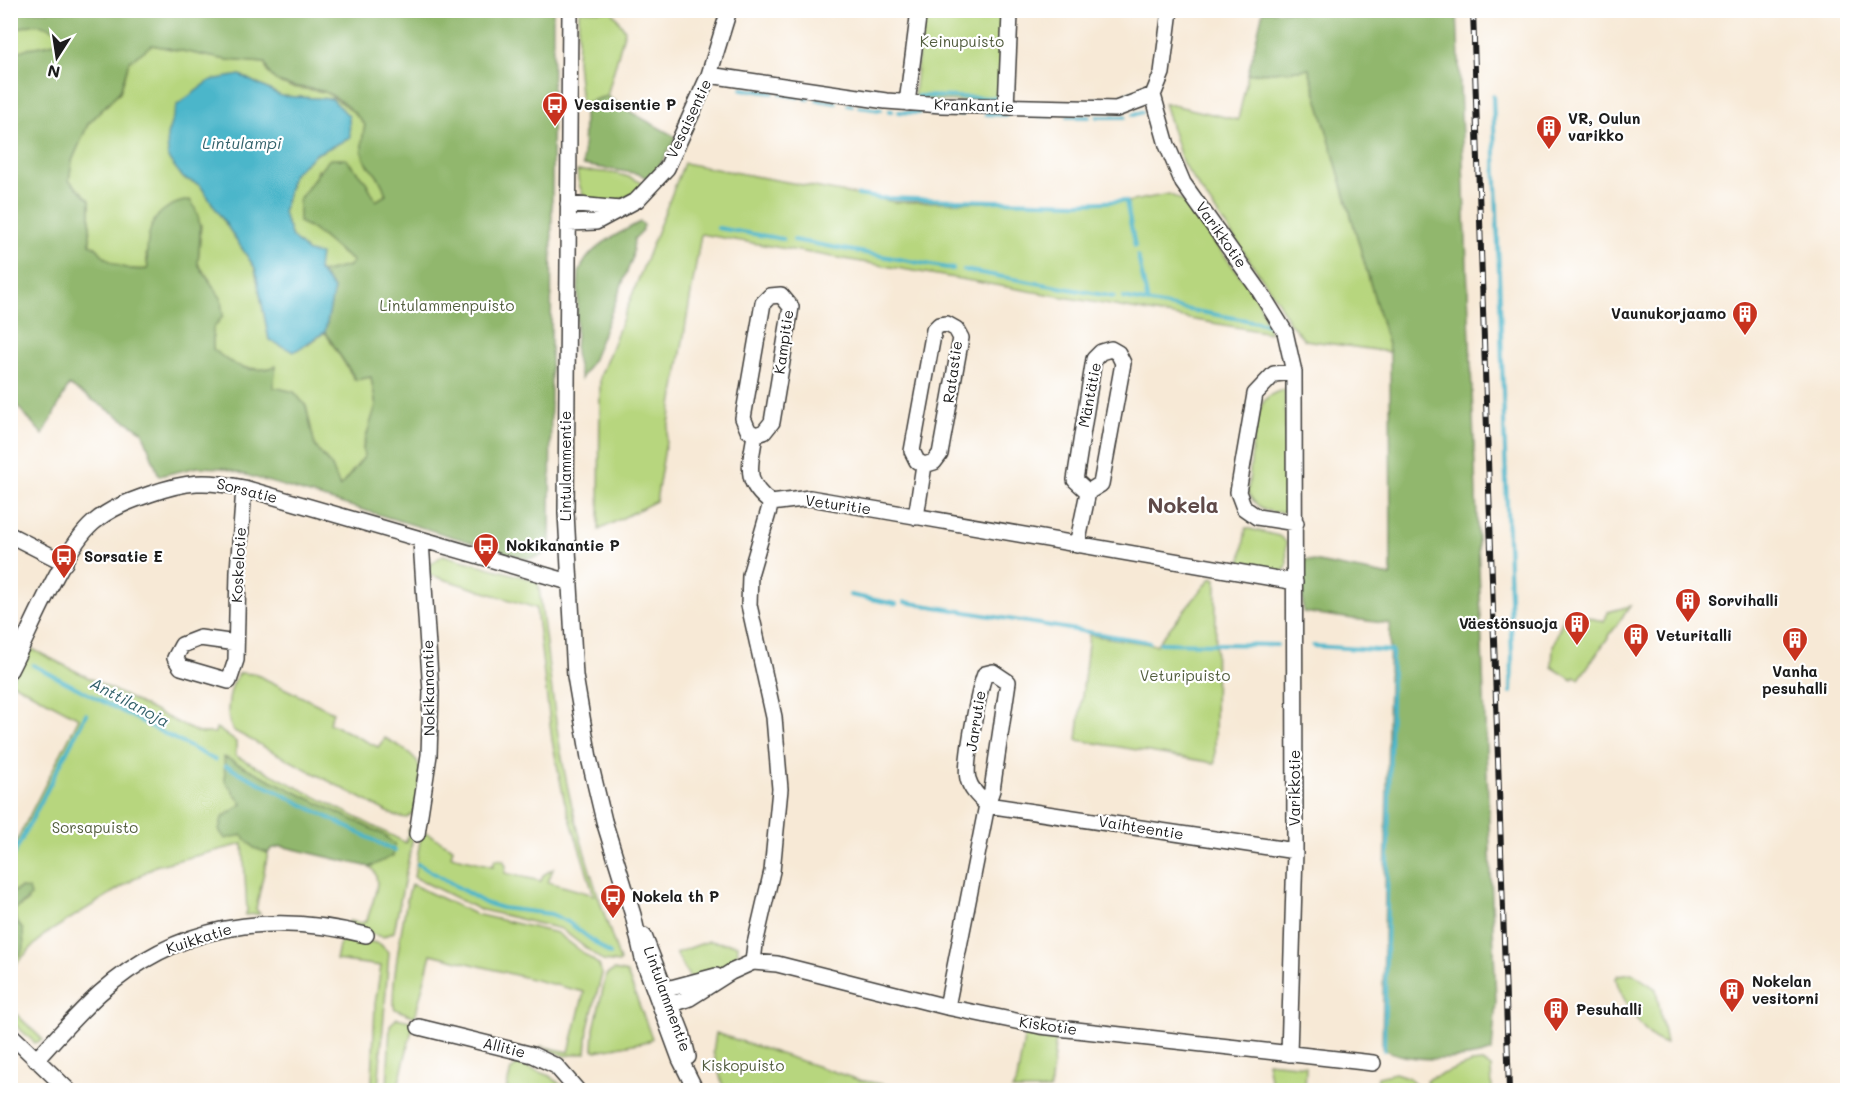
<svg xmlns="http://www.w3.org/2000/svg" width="1858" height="1101" viewBox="0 0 1858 1101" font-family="Mali,sans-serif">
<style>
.green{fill:#b7d67e;stroke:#6a794d;stroke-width:1.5}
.forest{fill:#91b76d;stroke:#566a44;stroke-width:1.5;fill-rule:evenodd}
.water{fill:#4cb6ca;stroke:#346973;stroke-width:1.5}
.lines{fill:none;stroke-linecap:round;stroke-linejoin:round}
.stream{stroke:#4cb6ca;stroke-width:4}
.minor-casing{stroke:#3d3b38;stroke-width:18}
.minor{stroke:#fff;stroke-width:15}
.rail-casing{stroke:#1c1c1c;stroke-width:6}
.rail{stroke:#fff;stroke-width:4;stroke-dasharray:11;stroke-linecap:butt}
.labels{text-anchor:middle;stroke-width:4.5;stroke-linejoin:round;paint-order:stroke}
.park-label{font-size:15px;fill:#525d3e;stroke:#fff}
.poi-label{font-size:15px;font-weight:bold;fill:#1c1c1c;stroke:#fff;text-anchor:start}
.street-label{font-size:15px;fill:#1c1c1c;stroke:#fff}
.water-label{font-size:16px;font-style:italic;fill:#32616a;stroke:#fff}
.district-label{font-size:21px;font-weight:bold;fill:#5f4a49;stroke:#fff}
</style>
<rect width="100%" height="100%" fill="#fff"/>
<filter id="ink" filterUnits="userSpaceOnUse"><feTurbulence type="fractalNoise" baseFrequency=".0167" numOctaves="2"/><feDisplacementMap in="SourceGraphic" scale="12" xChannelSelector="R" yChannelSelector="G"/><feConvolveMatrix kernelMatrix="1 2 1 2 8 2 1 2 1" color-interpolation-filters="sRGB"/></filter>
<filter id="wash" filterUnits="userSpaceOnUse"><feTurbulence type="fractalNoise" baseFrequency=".008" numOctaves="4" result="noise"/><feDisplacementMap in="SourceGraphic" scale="24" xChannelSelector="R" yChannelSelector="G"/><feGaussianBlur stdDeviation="1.35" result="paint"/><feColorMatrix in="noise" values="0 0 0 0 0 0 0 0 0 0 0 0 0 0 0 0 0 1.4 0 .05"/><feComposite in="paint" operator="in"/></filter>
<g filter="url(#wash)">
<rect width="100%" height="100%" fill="#f7e9d6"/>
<path class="green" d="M579,11H612L625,30L607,96L581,104L577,61Z
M923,11H1000L1005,16L1002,97L998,102L919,100L914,95Z
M30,23L46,24L60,32V41C42,50 30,43 11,56V32Z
M152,45L227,60L265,63L267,72L290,87L325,92L354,112L365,125C354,173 376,159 386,195L376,201L366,182L318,170L311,186L299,199C314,226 327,245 353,261L349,266L321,273L308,252L292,237L283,213L293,174L316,154L350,138L332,99L281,96L240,75L183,178L200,185L255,268L269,340L308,345L325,332L355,380L371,377L376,406L363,447L364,457L339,488L332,467L315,446L306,406L294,392L273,387L265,370L233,366L213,349L210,280L198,264L201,224L146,253L148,269C133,271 120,269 107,259C99,253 100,248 90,244V200L69,180L72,161L88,124L120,92L129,62Z
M1309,69L1390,352L1305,340L1289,322L1277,300L1183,164L1164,103L1238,120L1248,74Z
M684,163L895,202H1127L1169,194L1183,201L1258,299L1270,333L701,234L656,501L599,530L600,377Z
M577,171C600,171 627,172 647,186C619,202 581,223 577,171Z
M1285,389L1287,512C1269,514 1255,508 1248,492C1251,470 1252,416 1265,400C1270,393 1278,392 1285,389Z
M1246,528L1279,536L1286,542L1287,566L1284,571L1272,572L1240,567Z
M443,555L538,581C548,653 554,727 570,798C583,854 602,907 620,961L619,963L603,961L561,929L478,909L414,877L421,835L427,833L453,848L451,856L493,866L495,859L503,860L506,866L505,873L541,881L543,875L553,869L548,882L594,895L564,799L552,740L536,608L427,574L430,565Z
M1212,577L1216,579L1215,763L1077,740L1089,635L1156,645Z
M1630,606L1579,679L1574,677L1572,680L1552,667L1553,646L1566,610L1604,622L1608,612Z
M28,647L198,733H215L216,728L218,729L236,742V756L406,843L409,829L412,831L413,837L394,932L383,937L351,929L349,921L362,923L367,920C371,905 385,878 370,867L281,846L271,849L268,853L256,909L260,914L245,915L247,911L243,844L155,866L44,935L11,969V955L20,954L23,930L16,921L14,910L28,901L21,888L11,893V852L79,718L11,682Z
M240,673L255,674L333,712L329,723L378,747L385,738C430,763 421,764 415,811L407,818L395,816L234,731C223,719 229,684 240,673Z
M411,884L475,914L557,933L599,965L602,974L588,1028L586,1053L565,1056L540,1046L569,1052L584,992L431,954L415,1017L395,1009C388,997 406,901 411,884Z
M347,936L380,944L389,953L378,1090H372V1081L375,1004L381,966L336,960L339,945Z
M709,941L738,945L737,960L691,980L676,953Z
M614,970L627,973L652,1038L649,1041L596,1051L593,1049L594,1029L606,975Z
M1632,973L1656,989L1666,1043C1648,1043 1619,996 1616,978L1618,975Z
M10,1009H11L43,1040L35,1043L11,1021Z
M397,1018L414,1022L397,1090H387L390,1025Z
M716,1033L859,1080L913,1090H724L713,1052Z
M1025,1033L1056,1037L1050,1090H1012L1017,1080Z
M1267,1062L1306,1066L1305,1090H1272Z
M1482,1062L1491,1067L1492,1090H1429L1426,1080L1471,1063Z
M518,1064L550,1076L567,1090H506L511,1070Z
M1395,1073L1410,1078L1419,1090H1376L1378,1077Z"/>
<path class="forest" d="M11,11H553L550,546L541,556L527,559L223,468L197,467L159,476L142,431L69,385L43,435L11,399V56C30,43 42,50 60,40L59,32C41,21 30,23 11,32ZM152,45L227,60L265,63C272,93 303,84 325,92C340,98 355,113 365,125C354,173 376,159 386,195L376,201L366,182L346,159H330C317,171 311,186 299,199V222C320,231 334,249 353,261L349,266L321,273L334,289L325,332L356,380L371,377L376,405L363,447L364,457L340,487L332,467L315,446L306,406L294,392L273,387L276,366C250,375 233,366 213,349V329L223,316L221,298L198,264C199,241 205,220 190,200C151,206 144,233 148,269C133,271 120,269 107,259C99,253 100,248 90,244V200L69,180L72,161L88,124L120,91L129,62Z
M1263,11H1457L1496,1001L1492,1051C1466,1061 1406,1063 1382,1048L1390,624L1303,612L1302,559L1391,576L1390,352L1309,69L1248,74Z
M607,96L627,110L676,137L651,181L640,174L583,165L584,111L581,110V104Z
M640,222L644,225L642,231L634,239L632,259L593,359L581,379L575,353L579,273C588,246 617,235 640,222Z
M224,757L384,835L395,845L393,856L370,867L281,846L271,849L268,853L254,848L242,835L225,839L219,830L222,818L242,804L225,781Z
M21,888L29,889L31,896L14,910L16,921L23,930L24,948L20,955H11V893Z"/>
<path class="water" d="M240,75L281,96L332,99L349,116L350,138L316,154L293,174L283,213L292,237L308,252L320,254L318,270L334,289L325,332L294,352L269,340L255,268L200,185L183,178L168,158L167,135L177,105L211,80Z"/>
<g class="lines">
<path class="stream" d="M742,89L773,93
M781,94L798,97
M918,96L996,98
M1493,96L1512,656L1511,692
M1122,97L1133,93
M805,98L808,99
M817,100L836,103
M1097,100H1111
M848,105L852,106
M859,107L881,110
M889,111H892
M899,112L919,113
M930,113H933
M940,114H962
M986,114L1006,115
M1026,115L1051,116
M1133,115L1142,112
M1068,117H1089
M1097,117H1125
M858,195L879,198L1078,203L1126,201L1135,246
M718,228L783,239
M794,240L953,269
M1138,256L1148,303
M964,270L1114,297
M1123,298L1268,324
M850,595L896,604
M905,602L1149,642
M1160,643L1277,645
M1313,646L1392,651L1384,1050
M33,665L215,760
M226,766L395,851
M10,862L86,714
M418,864L485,903L502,908L551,914L568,922L610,954
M1735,1088L1736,1090"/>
</g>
</g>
<g filter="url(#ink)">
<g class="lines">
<defs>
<path id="minor" d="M570,10L566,513L575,676L589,758L604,821L633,915L643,959L680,1059L693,1085
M709,75L886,101L942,105L1116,109L1153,95L1162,73L1170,10
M1153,95L1167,145L1183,183L1259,290L1285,332L1294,372L1295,851L1289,1054
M907,103L919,10
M1006,107L1010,14L1008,10
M568,204L620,209
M568,223L596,222L637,200L667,168L709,75L729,10
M1294,372L1274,374L1255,394L1238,492L1244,508L1257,517L1296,523
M755,435L748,430L743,418L763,303L770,296L781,295L791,307L772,422L764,432L755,435C750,466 743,482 771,503
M771,503L810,498L1295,582
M916,517L924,465L917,461L912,451L934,330L939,325L947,324L956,329L961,338L940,454L934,462L924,465
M10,535L65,563
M1077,545L1088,492L1075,480L1094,359L1101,352L1111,349L1118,353L1123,363L1101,484L1088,492
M236,643L200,638L182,645L175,658L181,667L229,681L236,660L238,571L244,488
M10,670C30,632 63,549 93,523C110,508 130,501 150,494C187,481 206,480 244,488L569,582
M987,805L1295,851
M417,834L429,755L431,692L421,541
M644,936L682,1033L688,1057
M753,962L755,944L772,871L780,789L774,717L749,605L750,575L771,503
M656,992L716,976
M947,1007L987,805L992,790L1008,682L993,672L985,674C979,689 964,765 968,779C971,790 979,797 987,805
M662,1008L690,998L731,972L753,962L777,964L947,1007L1040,1026L1373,1063
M419,1027L533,1055L556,1066L577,1090
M10,1034L68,1090
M36,1060C57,1037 77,1014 100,993C176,925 268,910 366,935"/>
</defs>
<use href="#minor" class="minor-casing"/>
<use href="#minor" class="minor"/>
<defs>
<path id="rail" d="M1473,10L1509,1090"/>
</defs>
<use href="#rail" class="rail-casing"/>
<use href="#rail" class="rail"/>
</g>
</g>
<defs>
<symbol id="bus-pin" viewBox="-11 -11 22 30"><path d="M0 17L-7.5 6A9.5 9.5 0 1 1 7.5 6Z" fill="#c8321e" stroke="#fff"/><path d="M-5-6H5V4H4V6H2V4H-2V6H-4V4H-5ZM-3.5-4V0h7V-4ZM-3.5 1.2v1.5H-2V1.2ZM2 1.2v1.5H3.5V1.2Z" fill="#fff"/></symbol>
<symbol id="building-pin" viewBox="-11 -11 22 30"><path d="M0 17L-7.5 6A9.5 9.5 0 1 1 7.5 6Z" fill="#c8321e" stroke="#fff"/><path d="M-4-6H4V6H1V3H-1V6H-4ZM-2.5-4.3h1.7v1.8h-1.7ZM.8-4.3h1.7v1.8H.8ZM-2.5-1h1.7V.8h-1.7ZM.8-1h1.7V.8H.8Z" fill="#fff"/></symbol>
</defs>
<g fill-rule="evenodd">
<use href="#bus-pin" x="540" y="90" width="30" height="40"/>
<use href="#building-pin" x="1534" y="113" width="30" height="40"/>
<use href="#building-pin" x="1730" y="299" width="30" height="40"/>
<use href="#bus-pin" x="471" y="531" width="30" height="40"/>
<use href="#bus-pin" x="49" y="542" width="30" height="40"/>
<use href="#building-pin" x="1673" y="586" width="30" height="40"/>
<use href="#building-pin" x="1562" y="609" width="30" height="40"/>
<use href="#building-pin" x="1621" y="621" width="30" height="40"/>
<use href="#building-pin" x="1780" y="625" width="30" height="40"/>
<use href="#bus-pin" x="598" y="882" width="30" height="40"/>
<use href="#building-pin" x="1717" y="976" width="30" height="40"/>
<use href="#building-pin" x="1541" y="995" width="30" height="40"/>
</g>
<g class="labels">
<g class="park-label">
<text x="962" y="47">Keinupuisto</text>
<text x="447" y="311">Lintulammenpuisto</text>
<text x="1185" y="681">Veturipuisto</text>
<text x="95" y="833">Sorsapuisto</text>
<text x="743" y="1071">Kiskopuisto</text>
</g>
<g class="poi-label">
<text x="574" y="110">Vesaisentie P</text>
<text x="1568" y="124">VR, Oulun<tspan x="1568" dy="17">varikko</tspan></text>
<text x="1726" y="319" text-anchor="end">Vaunukorjaamo</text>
<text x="506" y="551">Nokikanantie P</text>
<text x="84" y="562">Sorsatie E</text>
<text x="1708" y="606">Sorvihalli</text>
<text x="1558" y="629" text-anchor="end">Väestönsuoja</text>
<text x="1656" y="641">Veturitalli</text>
<text x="1795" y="677" text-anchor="middle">Vanha<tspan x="1795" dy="17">pesuhalli</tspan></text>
<text x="632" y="902">Nokela th P</text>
<text x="1752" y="987">Nokelan<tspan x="1752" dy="17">vesitorni</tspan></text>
<text x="1576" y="1015">Pesuhalli</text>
</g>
<g class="street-label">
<text transform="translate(974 106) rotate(2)" y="5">Krankantie</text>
<text transform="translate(689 119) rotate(-65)" y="5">Vesaisentie</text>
<text transform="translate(1221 235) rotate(55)" y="5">Varikkotie</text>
<text transform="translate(784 342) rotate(-82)" y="5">Kampitie</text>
<text transform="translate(953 372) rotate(-82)" y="5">Ratastie</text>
<text transform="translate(1090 395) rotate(-79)" y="5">Mäntätie</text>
<text transform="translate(566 466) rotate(-90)" y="5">Lintulammentie</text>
<text transform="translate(247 491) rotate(14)" y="5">Sorsatie</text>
<text transform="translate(838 505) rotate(8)" y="5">Veturitie</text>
<text transform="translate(239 565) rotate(-87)" y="5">Koskelotie</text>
<text transform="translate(429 688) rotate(-91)" y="5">Nokikanantie</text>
<text transform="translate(976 721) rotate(-81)" y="5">Jarrutie</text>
<text transform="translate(1295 788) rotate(-90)" y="5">Varikkotie</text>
<text transform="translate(1141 828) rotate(9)" y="5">Vaihteentie</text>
<text transform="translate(199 939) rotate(-18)" y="5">Kuikkatie</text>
<text transform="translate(667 999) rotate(70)" y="5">Lintulammentie</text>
<text transform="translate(1048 1026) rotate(8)" y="5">Kiskotie</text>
<text transform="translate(504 1048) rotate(14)" y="5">Allitie</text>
</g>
<g class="water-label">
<text x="242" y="149">Lintulampi</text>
<text transform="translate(130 702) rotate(28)" y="6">Anttilanoja</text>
</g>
<g class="district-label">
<text x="1183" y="513">Nokela</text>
</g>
</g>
<rect width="1858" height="1101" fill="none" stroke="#fff" stroke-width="36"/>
<g transform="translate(57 57) rotate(192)" stroke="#ffffff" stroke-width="4.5" paint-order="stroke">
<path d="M0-4.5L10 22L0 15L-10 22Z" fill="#1c1c1c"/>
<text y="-9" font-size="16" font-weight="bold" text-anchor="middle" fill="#1c1c1c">N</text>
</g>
</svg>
